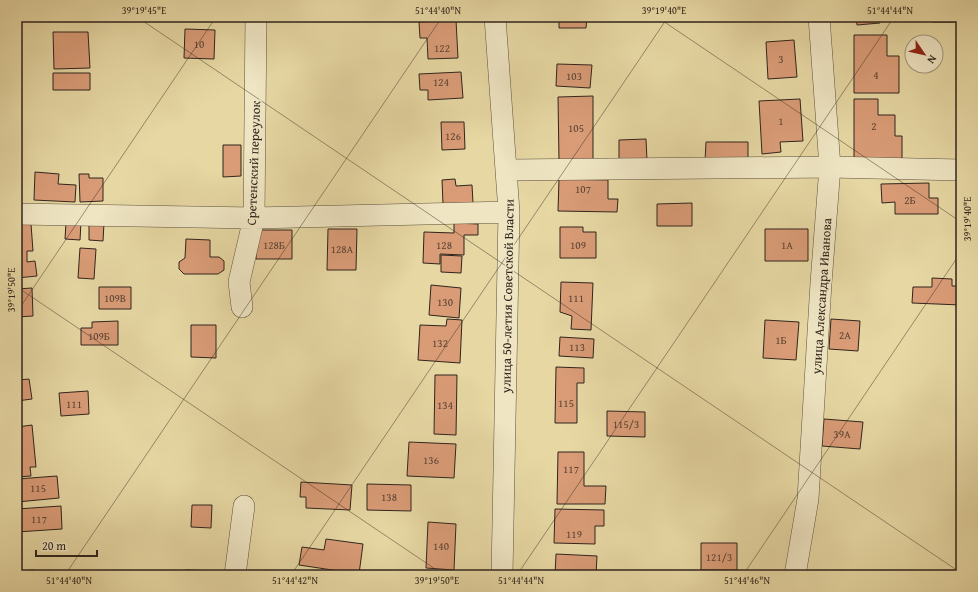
<svg xmlns="http://www.w3.org/2000/svg" width="978" height="592" viewBox="0 0 978 592" font-family="'Gentium Book Plus',serif">
<style>
.building{fill:#d99c77;stroke:#30251c}
.lines{fill:none;stroke-linecap:round;stroke-linejoin:round}
.street-casing{stroke:#5e523e;stroke-width:22}
.street{stroke:#efe5c3;stroke-width:21}
.ticks{fill:none;stroke:#30251c;stroke-width:1;stroke-opacity:0.45}
.labels{text-anchor:middle;stroke-width:3;stroke-linejoin:round;paint-order:stroke}
.number-label{font-size:11px;fill:#5a4333}
.street-label{font-size:13px;fill:#30251c;stroke:#efe5c3}
.neatline{fill:none;stroke:#30251c;stroke-width:1.5}
.ticks-label{font-size:10px;text-anchor:middle;fill:#30251c}
</style>
<rect width="100%" height="100%" fill="#e6d7a3"/>
<filter id="stains"><feTurbulence type="fractalNoise" baseFrequency=".005" numOctaves="4"/><feColorMatrix values="0 0 0 0 .2 0 0 0 0 .09 0 0 0 0 .02 0 0 0 .5 -.17"/></filter>
<radialGradient id="worn" r=".72"><stop offset=".6" stop-color="#630" stop-opacity="0"/><stop offset="1" stop-color="#630" stop-opacity=".3"/></radialGradient>
<path class="building" d="M559,17H587L586,28H559Z
M856,17H879L880,23L857,25Z
M932,17H955V22H932Z
M456,20L458,58L428,59L427,38H420L419,22Z
M185,29L215,30L214,59L184,58Z
M53,32H88L90,68L54,69Z
M854,35H887V56H899V93H854Z
M794,40L797,77L768,79L766,42Z
M557,64L592,65L590,88L556,86Z
M461,72L463,98L428,100V90H420L419,74Z
M53,73H90V90H53Z
M593,96V160L559,161L558,97Z
M800,99L803,141L780,142L781,152L762,154L759,101Z
M854,99H878V115H895V136H902V163H854Z
M441,122H464L465,149L442,150Z
M646,139L647,160H619V140Z
M706,142H748V162L705,161Z
M223,145H241V176L223,177Z
M35,172L59,174L58,184L76,185L75,202L34,200Z
M79,174H89V178H103V201L80,202Z
M455,179L456,186L472,185L473,203L443,204L442,180Z
M559,179L608,180V199H618L617,212L558,211Z
M929,183V198H938V214H895V202L882,203L881,184Z
M692,203V226H657V204Z
M66,222H81L80,240L65,239Z
M89,223H104L103,241L89,240Z
M454,223L478,224V235H464V255L440,254V264L423,263L424,232L454,233Z
M31,224L33,251H27V262L35,261L37,276L17,278V225Z
M560,227H583V232H596V258H560Z
M328,229H357L356,270H327Z
M765,229H808V261H765Z
M256,230H292V259H256Z
M186,239L210,240V257H219L224,261V270L218,274H184L179,269V262L185,258Z
M80,248L96,249L94,279L78,278Z
M441,255L462,256L461,273L441,272Z
M932,278L952,279V286H961V305L912,303L913,287H932Z
M561,282L593,283L591,330L571,329L572,316L560,312Z
M431,285L461,288L459,318L429,315Z
M99,287H131V309H99Z
M32,288L33,316L17,317V289Z
M447,319L462,320L460,363L418,360L420,325L446,326Z
M831,319L860,321L858,351L829,349Z
M765,320L799,322L796,360L763,358Z
M118,321V345H81V328H92V322Z
M191,325H216V358L191,357Z
M560,337L594,339L593,358L559,356Z
M17,366L19,380L29,379L32,399L17,401Z
M556,367L584,368V383H577V423H555Z
M959,369H961V396H959Z
M435,375H457L456,435L434,434Z
M88,391L89,414L61,416L59,393Z
M607,411L645,412V437L607,436Z
M824,419L863,422L860,449L822,446Z
M32,425L36,467H30L31,476L17,477V427Z
M409,442L456,444L454,478L407,476Z
M558,452H584V486H606L605,504H557Z
M57,476L59,498L17,502V479Z
M301,482L352,485L350,510L306,508V497H300Z
M367,484L411,485V511L367,510Z
M192,505H212L211,528L191,527Z
M61,506L62,529L17,532V509Z
M555,509L604,510V526H595V544L554,543Z
M428,522L456,524L454,570L426,568Z
M326,539L363,544L359,574L299,565L302,547L324,550Z
M701,543H737V570H701Z
M556,554L597,556L596,575H555Z
M34,570V575H19V571Z
M186,570L218,571V575H185Z
M46,574L79,575H46Z"/>
<g class="lines">
<defs>
<path id="street" d="M495,17L509,212L502,575
M506,170L830,167L961,170
M17,214L254,218L509,212
M242,307L239,282L254,218L256,17
M235,575L244,506
M795,575L808,499L821,283L830,167L819,17"/>
</defs>
<use href="#street" class="street-casing"/>
<use href="#street" class="street"/>
</g>
<path class="ticks" d="M137,17L961,573M657,17L961,222M17,287L444,575M17,312L216,17M65,575L442,17M291,575L668,17M517,575L894,17M743,575L961,252"/>
<g class="labels">
<g class="number-label">
<text x="199" y="48">10</text>
<text x="442" y="52">122</text>
<text x="781" y="63">3</text>
<text x="876" y="79">4</text>
<text x="574" y="80">103</text>
<text x="441" y="86">124</text>
<text x="781" y="125">1</text>
<text x="874" y="130">2</text>
<text x="576" y="132">105</text>
<text x="453" y="140">126</text>
<text x="583" y="193">107</text>
<text x="910" y="204">2Б</text>
<text x="274" y="249">128Б</text>
<text x="444" y="249">128</text>
<text x="578" y="249">109</text>
<text x="787" y="249">1А</text>
<text x="342" y="253">128А</text>
<text x="115" y="302">109В</text>
<text x="576" y="302">111</text>
<text x="445" y="306">130</text>
<text x="845" y="339">2А</text>
<text x="99" y="340">109Б</text>
<text x="781" y="344">1Б</text>
<text x="440" y="347">132</text>
<text x="577" y="351">113</text>
<text x="566" y="407">115</text>
<text x="74" y="408">111</text>
<text x="445" y="409">134</text>
<text x="626" y="428">115/3</text>
<text x="842" y="438">39А</text>
<text x="431" y="464">136</text>
<text x="571" y="473">117</text>
<text x="38" y="492">115</text>
<text x="389" y="501">138</text>
<text x="39" y="523">117</text>
<text x="574" y="538">119</text>
<text x="441" y="550">140</text>
<text x="719" y="561">121/3</text>
</g>
<g class="street-label">
<text transform="translate(253 163) rotate(-88)" y="5">Сретенский переулок</text>
<text transform="translate(507 296) rotate(-89)" y="5">улица 50-летия Советской Власти</text>
<text transform="translate(821 296) rotate(-86)" y="5">улица Александра Иванова</text>
</g>
</g>
<rect width="978" height="592" fill="none" stroke="#e6d7a3" stroke-width="44"/>
<g transform="translate(924 54) rotate(124)"><circle r="19" fill="#efe5c3" stroke="#a39880"/>
<path d="M0-3L7 15L0 10L-7 15Z" fill="#8f2418"/>
<text y="-6" font-size="11" font-weight="bold" text-anchor="middle" fill="#30251c">N</text>
</g>
<path d="M36 550v6h61v-6" fill="none" stroke="#30251c" stroke-width="2"/>
<text x="42" y="550" font-size="12" fill="#30251c" stroke="#efe5c3" stroke-width="3" paint-order="stroke">20 m</text>
<rect x="22" y="22" width="934" height="548" class="neatline"/>
<g class="ticks-label">
<text x="144" y="14">39°19'45"E</text>
<text x="438" y="14">51°44'40"N</text>
<text x="664" y="14">39°19'40"E</text>
<text x="890" y="14">51°44'44"N</text>
<text transform="translate(967 219) rotate(-90)" y="4">39°19'40"E</text>
<text transform="translate(11 290) rotate(-90)" y="4">39°19'50"E</text>
<text x="69" y="584">51°44'40"N</text>
<text x="295" y="584">51°44'42"N</text>
<text x="437" y="584">39°19'50"E</text>
<text x="521" y="584">51°44'44"N</text>
<text x="747" y="584">51°44'46"N</text>
</g>
<rect width="100%" height="100%" filter="url(#stains)"/>
<rect width="100%" height="100%" fill="url(#worn)"/>
</svg>
